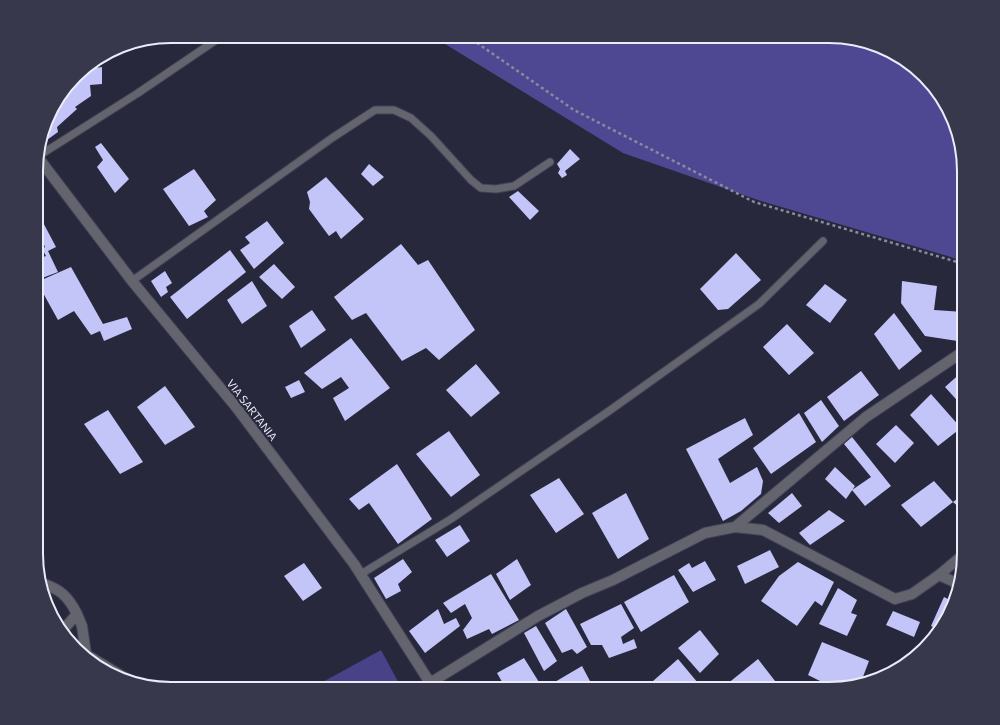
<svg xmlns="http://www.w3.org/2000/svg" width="1000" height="725" viewBox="0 0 1000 725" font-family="Commissioner,sans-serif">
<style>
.green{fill:#484288}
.forest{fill:#4e4893}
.building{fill:#c3c4f8}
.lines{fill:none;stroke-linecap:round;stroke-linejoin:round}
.service-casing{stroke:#434357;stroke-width:9}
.minor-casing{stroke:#434357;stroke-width:12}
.tertiary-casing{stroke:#434357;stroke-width:12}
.path{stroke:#8a8a9b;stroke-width:2.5;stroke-dasharray:3 3;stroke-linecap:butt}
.service{stroke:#64646f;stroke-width:7}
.minor{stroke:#64646f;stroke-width:10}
.tertiary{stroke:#64646f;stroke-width:10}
.labels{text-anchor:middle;stroke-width:4;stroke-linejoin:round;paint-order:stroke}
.street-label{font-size:11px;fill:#ebebf9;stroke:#28283d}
.rim{fill:none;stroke:#ebebf9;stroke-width:2}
</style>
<rect width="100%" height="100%" fill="#28283d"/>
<path class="green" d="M381,650L402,689H310Z"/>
<path class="forest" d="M432,36H838L873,43L911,64L950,111L964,162V263L951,257L758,200L623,153Z"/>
<path class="building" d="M102,67V84L90,85L91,96L75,107L77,109L57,127L58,132L40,145L50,111L82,70Z
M101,143L129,179L115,193L97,167L103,160L95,147Z
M570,149L580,159L565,171L567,175L562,178L558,173L560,169L557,164Z
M369,164L384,177L373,186L361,174Z
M194,169L216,200L204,211L208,217L189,226L163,189Z
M326,177L364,219L341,239L336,231L329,236L309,209L310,202L307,192Z
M518,191L539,211L530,220L509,197Z
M37,211L56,247L48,251L58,272L37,280V259L46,256L42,249L45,247L43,242L37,245Z
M267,221L284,243L254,269L240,250L250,243L245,237Z
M401,244L418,265L428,260L475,330L439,360L426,348L402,361L366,313L352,320L334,297Z
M230,250L246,272L187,319L170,297Z
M736,253L761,280L728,309L718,310L700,289Z
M274,264L295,287L282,299L259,277Z
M71,267L103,324L127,317L132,329L104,341L100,331L91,335L74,311L58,320L37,282Z
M165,271L172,283L166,287L168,292L161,297L151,281Z
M252,281L267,306L242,324L227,300Z
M902,281L937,286L934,310L964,312V342L925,336L901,303Z
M825,284L847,300L830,323L806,305Z
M312,310L326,330L301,348L289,326Z
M894,313L922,351L899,370L874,334Z
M787,324L814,353L789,375L763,347Z
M351,338L390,388L345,421L333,398L349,388L341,377L322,389L304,373Z
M476,364L500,393L471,417L446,390Z
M964,370V408L945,387Z
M861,371L879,395L844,421L827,397Z
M299,380L305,392L291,398L285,387Z
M165,386L195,427L165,445L137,407Z
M931,394L961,428L938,446L910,415Z
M821,400L839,426L822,442L804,413Z
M108,410L143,462L120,474L84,424Z
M799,413L816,442L771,474L753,448Z
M745,418L753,435L718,459L730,483L757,467L763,481L761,494L741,511L723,521L686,449Z
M896,425L914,443L895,463L876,444Z
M449,431L480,475L451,497L416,454Z
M852,437L891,486L865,506L852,490L871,477L844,444Z
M397,464L432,519L398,544L369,503L359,510L349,499Z
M835,467L855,486L846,499L825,479Z
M559,478L584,514L556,533L530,495Z
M934,481L953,502L921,527L901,505Z
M626,493L649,539L618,559L592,513Z
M792,493L802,506L779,523L768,513Z
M964,494V512L953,502Z
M829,510L845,521L810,545L799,533Z
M460,525L470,541L447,557L435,540Z
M770,550L779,567L745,584L737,566Z
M403,559L412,572L398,584L401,591L386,599L374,578Z
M517,559L531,585L510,600L496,574Z
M705,561L716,580L693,592L678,570L689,563L692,568Z
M798,562L834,582L822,606L815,601L797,626L761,601L779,576Z
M304,563L322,588L303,601L284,576Z
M491,574L519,620L492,634L489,629L467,639L463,630L472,618L465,604L451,613L443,603Z
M674,575L689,602L641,632L624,602Z
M838,588L857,600L851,613L857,615L847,636L819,624Z
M944,597L954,602L939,630L931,626Z
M621,604L634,628L621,637L623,644L634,639L637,648L609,658L602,645H591L580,624Z
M438,609L444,624L456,618L460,626L425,653L409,631Z
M566,609L587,647L577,654L572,649L562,653L545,623Z
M893,611L920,622L914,637L886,625Z
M536,626L557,661L544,671L524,633Z
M700,630L719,654L700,673L678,648Z
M822,642L869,661L861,682L829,689H819L822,682L808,675Z
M524,658L542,687L538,689H506L497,673Z
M678,659L698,683L690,689H644Z
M758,659L779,686L775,689H721Z
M582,666L591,683L581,689H543Z"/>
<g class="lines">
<defs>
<path id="service" d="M37,157L138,93L222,36
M132,281L332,138L375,110H394L411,118L431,136L471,180L481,188L496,189L514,186L550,162
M361,574L451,519L609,411L759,304L823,241"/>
<path id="minor" d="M37,156L132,281L236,407L354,564L434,689
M735,527L866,417L964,351
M939,575L964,554
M41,583C60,589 68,596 77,614
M62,631L77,614L82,626L86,654
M430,683L538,616L582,593L613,580L705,533L735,527L763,530L895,599L912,594L939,575L959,584"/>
<path id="tertiary" d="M80,651L132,682"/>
</defs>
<use href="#service" class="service-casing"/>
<use href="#minor" class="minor-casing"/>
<use href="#tertiary" class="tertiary-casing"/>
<path class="path" d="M467,36L574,110L754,202L964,264"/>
<use href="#service" class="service"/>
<use href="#minor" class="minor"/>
<use href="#tertiary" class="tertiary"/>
</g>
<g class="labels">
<g class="street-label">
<text transform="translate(252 410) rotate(52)" y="4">VIA SARTANIA</text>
</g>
</g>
<path d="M0 0H1000V725H0ZM171 43H829A128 128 0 0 1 957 171V554A128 128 0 0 1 829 682H171A128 128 0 0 1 43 554V171A128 128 0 0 1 171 43Z" fill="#38384c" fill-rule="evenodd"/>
<path class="rim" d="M171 43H829A128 128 0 0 1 957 171V554A128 128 0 0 1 829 682H171A128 128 0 0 1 43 554V171A128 128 0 0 1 171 43Z"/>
</svg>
